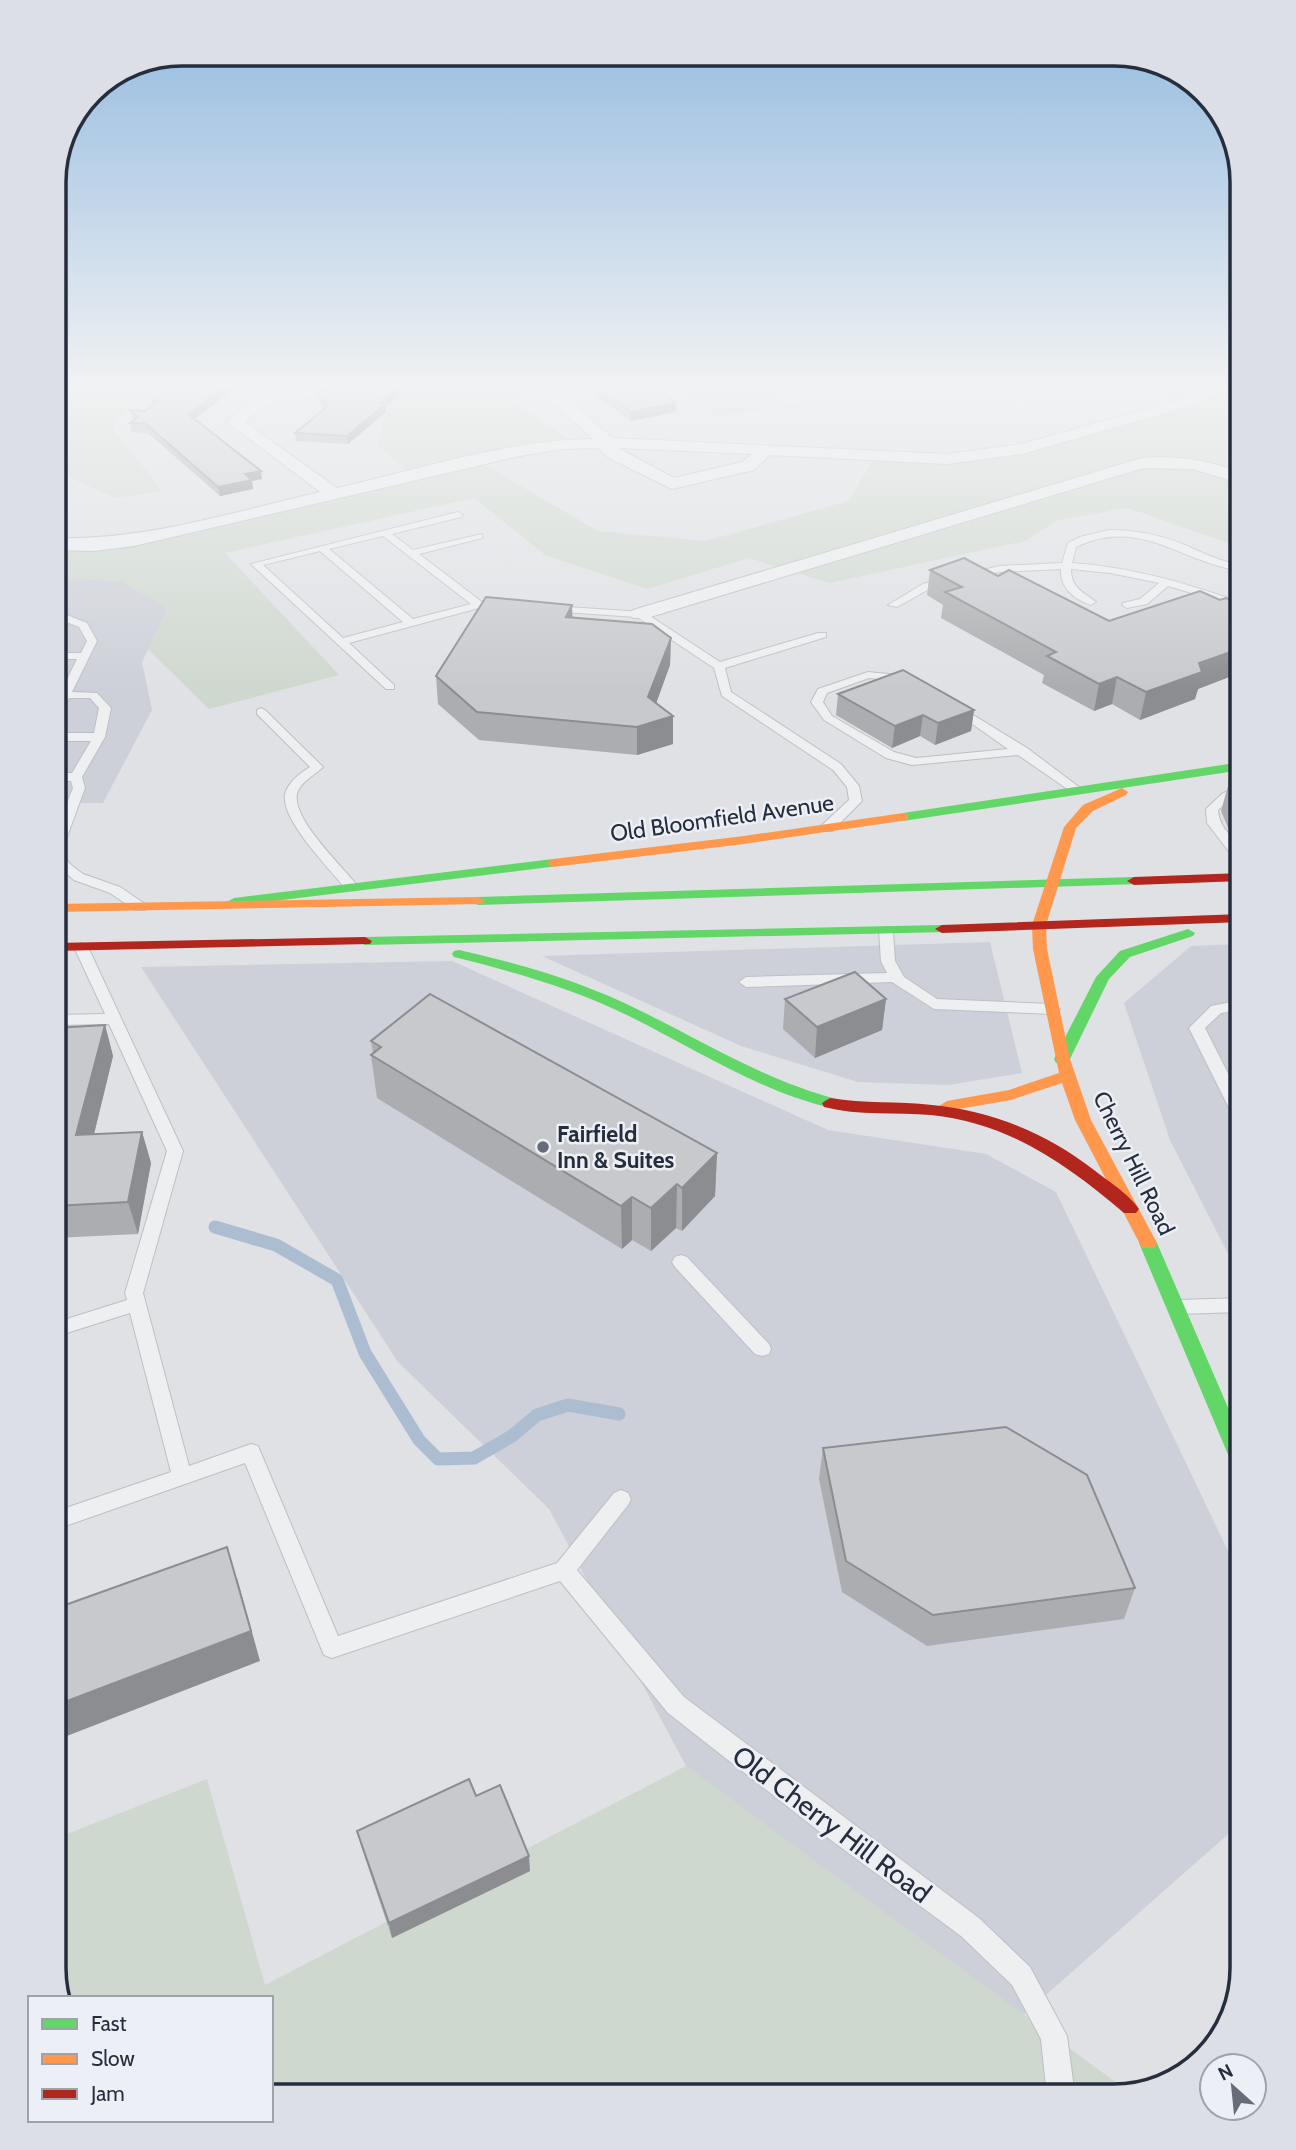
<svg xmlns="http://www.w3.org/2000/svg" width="1296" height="2150" viewBox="0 0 1296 2150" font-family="Cabin,sans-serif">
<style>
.built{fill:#cdd0d8}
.green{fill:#cfd8cf}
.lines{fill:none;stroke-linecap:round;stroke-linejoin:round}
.stream{stroke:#acbdd1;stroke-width:13}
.lane-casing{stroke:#bdbfc3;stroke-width:2}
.street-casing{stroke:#bdbfc3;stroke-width:2}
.lane{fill:#eeeff1;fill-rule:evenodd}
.street{fill:#eeeff1;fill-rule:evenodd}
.fast{fill:#63d668;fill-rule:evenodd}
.slow{fill:#ff974d;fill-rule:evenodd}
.jam{fill:#b3261e;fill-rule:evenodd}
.wall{fill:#abadb0}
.shaded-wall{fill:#8b8d90}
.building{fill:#c7c9cd;stroke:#8b8d90;stroke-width:2}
.poi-dot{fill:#676d78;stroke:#eceff5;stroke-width:2.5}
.labels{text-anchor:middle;stroke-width:5;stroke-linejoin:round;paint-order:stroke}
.street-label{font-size:23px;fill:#262e3d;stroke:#eceff5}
.poi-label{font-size:23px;font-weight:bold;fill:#262e3d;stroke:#eceff5;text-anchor:start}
.near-street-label{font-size:28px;fill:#262e3d;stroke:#eceff5}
.rim{fill:none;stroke:#262e3d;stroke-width:3.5}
</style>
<rect width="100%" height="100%" fill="#dfe1e5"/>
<path class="built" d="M54,578L121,581L168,608L142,662L152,710L103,803H54Z
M990,942L1022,1073L948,1085L858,1082L741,1046L542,956Z
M1242,944V1281L1170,1140L1124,1003L1191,946Z
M452,961L828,1130L986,1154L1056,1192L1242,1580V1822L1022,2016L686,1766L549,1509L398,1362L141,967Z"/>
<path class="green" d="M54,389H175L129,406L112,427L162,491L115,498L54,470Z
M407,389H525L516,403L572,442L480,462L598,531L706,541L848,501L876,456H983L1179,403L1147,389H1242V477H1228L1242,532V548L1128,508L1058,520L1025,541L829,583L749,558L647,589L545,555L474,498L225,553L339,675L209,709L148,649L168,608L121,581L54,578V541L108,544L411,475L378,445L392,392Z
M672,389H759L801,407L720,414Z
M686,1766L1129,2092L1113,2096H271V1998H61L54,1967V1839L207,1779L265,1985Z"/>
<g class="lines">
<path class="stream" d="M215,1227L276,1245L337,1280L365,1353L419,1440L438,1459L474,1458L512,1436L537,1415L568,1405L619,1414"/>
<defs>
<path id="lane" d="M458,512L463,515L461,517L392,534L413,550L482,534V538L419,554L482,602L501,604L506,607L501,610L479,608L349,643L394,685V689H386L251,564ZM383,536L471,604L413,619L329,549ZM320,551L403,622L343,638L263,565Z
M1109,530C1134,530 1157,534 1180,543C1200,551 1219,562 1242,565V571C1181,563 1141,516 1076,547L1072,563C1131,567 1187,583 1242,603V608L1168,586L1147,604L1127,608L1122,605L1123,603L1140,599L1159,583L1110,573L1071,569C1071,588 1083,592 1096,602L1091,605C1074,599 1060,588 1061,569L999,572L969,578L964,575L999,566L1062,563L1068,543L1080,537Z
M948,577L952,578V582L931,588L897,607L888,605L923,584Z
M551,606L644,612L720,662L818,633H826V637L725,668L731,692L841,764L859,786L862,801L832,831H822V825L849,800L847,787L833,770L722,696L714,668L637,617L547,611V607Z
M54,610L87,623L97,641L72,692L97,693L111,708L105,737L82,777L85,788L61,853L71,865L83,874L120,887L145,904L147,907L145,910H135L110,893L74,880L54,863V835L73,788L71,781H54V773H72L91,741H54V733H94L99,708L90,698H69L60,716L54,719V704L57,698H54V692H61L77,659H54V653H81L87,641L79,627L54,617Z
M868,672L909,676L915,679L909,682L869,678L827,693L823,702L832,716L894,752L916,758L1008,749L951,709L949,707L955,704L1027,748L1083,790L1081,793H1073L1018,755L912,765L886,758L824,720L811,702L818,689Z
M261,708L265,710L323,767C315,775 300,782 297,794C292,819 341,865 356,884L354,887H344C329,868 281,820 285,795C287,783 300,773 310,767L257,714V710Z
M1242,787V795L1231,799L1218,810C1220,835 1242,837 1242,863L1237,862L1207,823L1206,809L1223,793Z
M886,927L893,931L895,961L904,977L937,999L1052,1004L1060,1009L1052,1014L934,1009L892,982L746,987L739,982L746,977L887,973L881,961L879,931Z
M81,943L88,947L183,1151L143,1293L189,1466L251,1444L258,1446L338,1636L557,1563L614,1493L621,1490L628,1493L631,1499L628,1505L577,1570L684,1697L979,1918L1030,1967L1067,2036L1075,2096H1047L1041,2039L1012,1985L961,1936L820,1832L668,1713L560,1581L332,1658L324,1655L321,1648L245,1463L54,1530V1512L171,1472L130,1313L54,1337V1323L127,1300L125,1293L167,1151L109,1024L54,1025V1015L105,1014L74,947Z
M1242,1000V1010L1221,1013L1205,1028L1242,1101V1123L1234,1118L1189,1028L1211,1006Z
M681,1255L687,1257L769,1344L771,1349L769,1354L762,1356L755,1354L675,1267L672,1262L675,1257Z
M1242,1298V1312L1178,1314L1172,1312L1169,1307L1172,1302L1178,1300Z"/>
<path id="street" d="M304,389H341L333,394L264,405L245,422L337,488C419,469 509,440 593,439L538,389H555L613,438L947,454L1021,444L1187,398L1200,389H1219L1197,404L1022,454L947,464L770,455L754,470L672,489L609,458L598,448L563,449L520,456L134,546L93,551L54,550V538C144,541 233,512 320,492L227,422L254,398ZM618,448L752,454L742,462L674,478Z
M1142,458C1177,455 1209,460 1242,473V484L1193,469L1143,468L647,618H633L630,614L633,610Z"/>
</defs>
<use href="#lane" class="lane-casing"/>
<use href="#street" class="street-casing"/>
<use href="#lane" class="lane"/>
<use href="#street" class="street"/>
<path class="fast" d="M1242,762V770L903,821L897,817L903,813Z
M553,859L558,860V866L234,906L227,902L234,898Z
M1134,877L1139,878L1141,881L1139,884L478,905L471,901L478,897Z
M942,925L947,926L949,929L947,932L365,945L358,941L365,937Z
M1188,929L1195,933L1193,936L1130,957L1109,979L1068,1063H1056L1054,1059L1096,977L1120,951Z
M459,950C522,964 584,982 641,1011C706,1043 765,1080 836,1099L838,1103L830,1108C757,1090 697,1050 631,1017C575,989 515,972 454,957L452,954L454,951Z
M1148,1237L1154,1238L1157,1243L1242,1440V1472L1235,1470L1232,1464L1139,1243L1142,1238Z"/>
<path class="slow" d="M1122,788L1128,792L1126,795L1093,811L1076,828L1046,925L1047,949L1070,1059L1091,1120L1157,1243L1154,1248H1142L1075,1120L1062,1083L1011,1100L947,1111L939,1106L947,1101L1009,1090L1059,1073L1033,949L1032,925L1064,827L1083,805Z
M903,813L908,814V820L744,844L553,867L546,863L553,859L744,836Z
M478,897L485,901L483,904L54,912V904Z"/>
<path class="jam" d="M1242,873V881L1134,885L1127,881L1134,877Z
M1242,914V922L942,933L935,929L942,925Z
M365,937L372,941L370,944L54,951V943Z
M830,1098C864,1104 898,1101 932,1105C992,1111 1047,1133 1094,1170C1108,1181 1129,1194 1139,1209L1136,1213H1124C1066,1164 1009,1123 931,1115C896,1112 859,1116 824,1107L822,1103Z"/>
</g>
<path class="wall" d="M170,389H234L194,419L262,479L252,481L253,489L220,496L148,433L131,432L130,423L133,420L132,418L130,410L145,411L154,404V401Z
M587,389H658L676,403V412L631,421Z
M315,392L385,408L386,412L348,444L296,441L295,433L325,408H323L316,399Z
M930,570L998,576L1109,621L1220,600L1242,605V672L1198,689L1195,699L1140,720L1112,704L1094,711L1042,683L1044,675L941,618L943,605L927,595Z
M572,605V618L671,638L670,665L656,703L673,716V744L637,755L479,740L438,704L436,676Z
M838,694L974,710L971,731L935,745L920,736L892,748L836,715Z
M1242,777V829L1229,830L1221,811L1229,782Z
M785,999H886L882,1030L815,1058L783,1029Z
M105,1025L113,1056L94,1134L142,1132L151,1163L138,1234L54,1238V1028Z
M371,1041L717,1153L715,1196L682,1231L676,1228L651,1251L632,1240L622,1249L377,1098L371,1055L373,1053Z
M823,1448L1135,1588L1124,1619L927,1646L842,1592L819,1479Z
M476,1796L530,1871L392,1938L361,1846L357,1831Z"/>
<path class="shaded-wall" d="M222,389H234L189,423L188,414Z
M396,389H404L385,408L386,412L348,444L347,436Z
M676,403V412L631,421V412Z
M261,471L262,479L252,481L253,489L220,496L218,487L245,474Z
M572,605L573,631L566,617Z
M671,638L670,665L649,723L673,716V744L637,755V727Z
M1242,648V672L1198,689L1195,699L1140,720L1146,692L1199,663Z
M1117,677L1112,704L1094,711L1099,684Z
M974,710L971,731L935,745L938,723Z
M923,715L920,736L892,748L895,726Z
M886,999L882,1030L815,1058L817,1027Z
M105,1025L113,1056L86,1167L76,1135Z
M142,1132L151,1163L138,1234L128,1202Z
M717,1153L715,1196L682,1231V1188Z
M677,1184L676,1228L651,1251V1208Z
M632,1197V1240L622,1249L621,1206Z
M237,1578L260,1661L54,1741V1706Z
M529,1856L530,1871L392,1938L389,1923Z"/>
<path class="building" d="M170,389H222L188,414L261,471L245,474L252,480L218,487L146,424L130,423L138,417L130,410L145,411L158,401H154Z
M331,389H396L381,403L385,404L347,436L295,433L327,407L325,404L328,401L322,400L315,392Z
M599,389H658L676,403L631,412Z
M964,558L998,576L1009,570L1109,621L1200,591L1220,600L1226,598L1242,605V648L1199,663L1202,672L1146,692L1117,677L1099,684L1047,656L1056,652L945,592L962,587L930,570Z
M486,597L572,605L566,617L652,624L671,638L648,697L673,716L637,727L477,712L436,676Z
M903,670L974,710L938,723L923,715L895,726L838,694Z
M1242,777V801H1237L1229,782L1234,778Z
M855,972L886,999L817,1027L785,999Z
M430,994L717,1153L682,1188L677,1184L651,1208L632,1197L621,1206L371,1055L381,1047L371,1041Z
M105,1025L76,1135L142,1132L128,1202L54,1206V1028Z
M1006,1427L1087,1475L1135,1588L933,1615L846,1561L823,1448Z
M227,1547L251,1631L54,1706V1609Z
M469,1779L476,1796L500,1785L529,1856L389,1923L357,1831Z"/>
<linearGradient id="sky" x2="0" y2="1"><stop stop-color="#90b8df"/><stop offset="0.56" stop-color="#f1f2f3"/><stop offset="1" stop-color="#f1f2f3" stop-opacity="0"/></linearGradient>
<rect width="1296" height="690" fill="url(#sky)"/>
<circle class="poi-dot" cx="543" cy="1147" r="7"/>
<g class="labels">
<g class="street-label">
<text transform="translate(722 818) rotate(-8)" y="8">Old Bloomfield Avenue</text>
<text transform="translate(1134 1163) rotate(64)" y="8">Cherry Hill Road</text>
</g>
<g class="poi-label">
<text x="557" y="1142">Fairfield<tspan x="557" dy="26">Inn &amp; Suites</tspan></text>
</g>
<g class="near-street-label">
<text transform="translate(832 1824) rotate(37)" y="10">Old Cherry Hill Road</text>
</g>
</g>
<path d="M0 0H1296V2150H0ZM182 66H1114A116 116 0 0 1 1230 182V1968A116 116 0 0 1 1114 2084H182A116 116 0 0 1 66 1968V182A116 116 0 0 1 182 66Z" fill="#dce0e6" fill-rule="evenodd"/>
<path class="rim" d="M182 66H1114A116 116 0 0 1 1230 182V1968A116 116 0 0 1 1114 2084H182A116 116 0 0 1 66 1968V182A116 116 0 0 1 182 66Z"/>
<rect x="28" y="1996" width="245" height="126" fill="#eceff5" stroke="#9da2ab" stroke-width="2"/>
<rect x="42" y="2019" width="35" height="10" fill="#63d668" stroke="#9da2ab" stroke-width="2"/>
<text x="91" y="2031" font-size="21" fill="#262e3d">Fast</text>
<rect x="42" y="2054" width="35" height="10" fill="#ff974d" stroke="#9da2ab" stroke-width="2"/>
<text x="91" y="2066" font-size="21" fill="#262e3d">Slow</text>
<rect x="42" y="2089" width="35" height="10" fill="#b3261e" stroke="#9da2ab" stroke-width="2"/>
<text x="91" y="2101" font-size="21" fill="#262e3d">Jam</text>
<g transform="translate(1233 2087) rotate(333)"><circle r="33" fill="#eceff5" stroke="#9da2ab" stroke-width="2"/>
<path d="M0-5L12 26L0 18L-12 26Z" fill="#676d78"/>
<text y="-10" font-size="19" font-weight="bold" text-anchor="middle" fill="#262e3d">N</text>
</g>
</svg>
